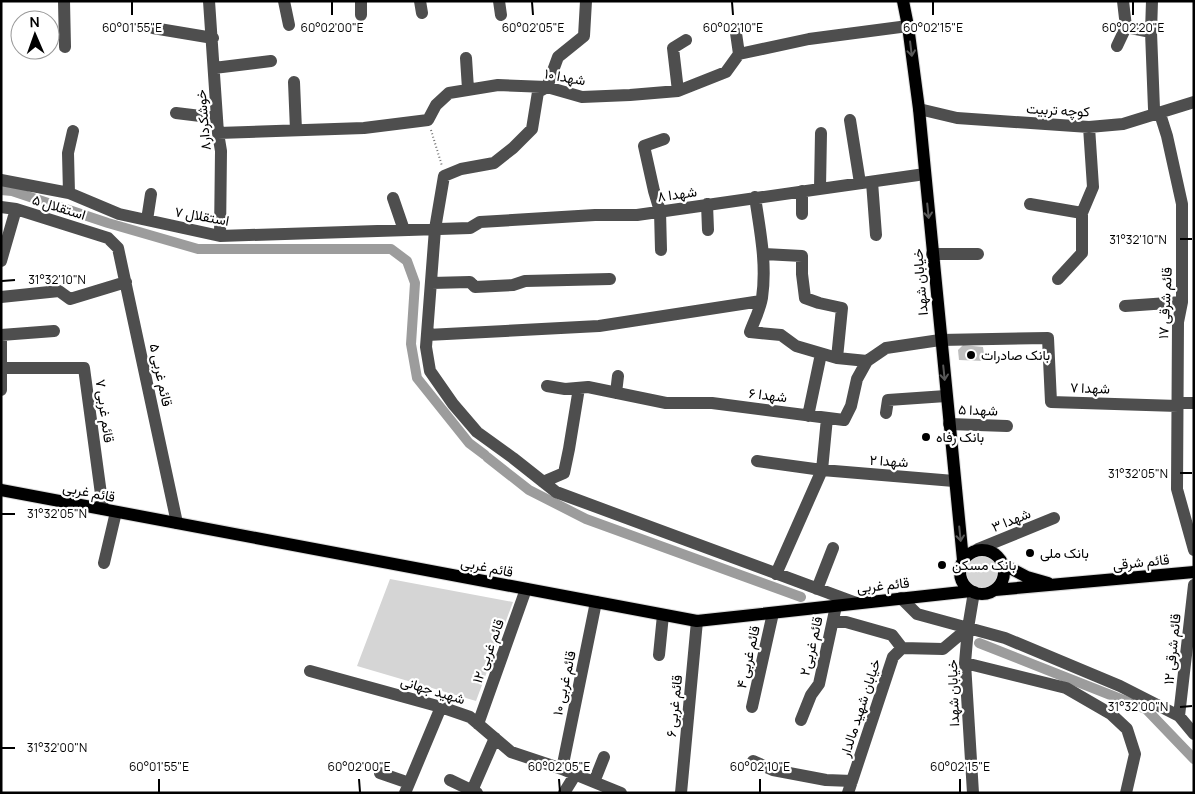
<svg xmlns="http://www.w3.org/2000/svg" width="1195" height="794" viewBox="0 0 1195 794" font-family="Manrope,Vazirmatn,sans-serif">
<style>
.green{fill:#d5d5d5}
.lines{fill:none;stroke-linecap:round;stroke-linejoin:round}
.canal{stroke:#9c9c9c;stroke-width:10}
.building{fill:#bebebe}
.major-casing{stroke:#dbdbdb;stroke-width:14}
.path{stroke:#707070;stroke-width:2;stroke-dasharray:1 2.5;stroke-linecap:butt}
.minor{stroke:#4e4e4e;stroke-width:12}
.major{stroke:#000;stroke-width:12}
.oneway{stroke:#595959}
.ticks{fill:none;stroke:#000;stroke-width:2}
.poi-dot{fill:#000;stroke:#fff;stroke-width:2}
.labels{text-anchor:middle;stroke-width:4.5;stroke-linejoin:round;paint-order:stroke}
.street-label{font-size:14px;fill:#000;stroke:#fff}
.poi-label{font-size:14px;fill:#000;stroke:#fff;text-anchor:start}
.ticks-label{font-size:12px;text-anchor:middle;fill:#000;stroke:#fff;stroke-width:4.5;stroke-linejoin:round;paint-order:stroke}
</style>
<rect width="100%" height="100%" fill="#fff"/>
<path class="green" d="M964 572a19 19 0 1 1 38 0a19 19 0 1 1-38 0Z
M390,579L513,602L476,701L357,666Z"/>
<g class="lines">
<path class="canal" d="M1,190L12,191L108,223L198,249H391L407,261L415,283L411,344L417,378L469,443L485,455
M487,457L529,490L586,519L801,597
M979,643L1146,709L1194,759"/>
</g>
<path class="building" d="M963,345L983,347L985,361L959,360L958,350Z"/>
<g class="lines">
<defs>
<path id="major" d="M903,1L908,26L919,109L963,560
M1,490L697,621L971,591
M960 572a22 22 0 1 1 44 0a22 22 0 1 1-44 0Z
M1004,565L1027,577L1048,583
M995,590L1194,572"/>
</defs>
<use href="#major" class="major-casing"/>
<path class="path" d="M431,130L442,166"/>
<path class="minor" d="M64,1L65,47
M209,1L218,133L221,151L220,236
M284,1L289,25
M420,1L422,13
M499,1L501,15
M586,1L584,36L558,57L547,87L538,92L532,129L513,148L494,163L461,169L444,176L435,229L426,347L430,371L453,404L477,432L513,458L556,492L856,603
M1152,1L1151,32L1154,109L1161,117L1167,136L1182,204V302L1178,322L1177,489L1194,550
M361,15V1
M1126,27L1151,32
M153,28L213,38
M736,33L739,54
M1117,46L1126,27L1123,1
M466,58L468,89
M214,68L271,61
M294,82L296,130
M678,91L673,48L686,40
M919,109L957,118L1089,127L1123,124L1194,102
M176,113L217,118
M850,120L860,183
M218,133L364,128L428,120L436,105L449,93L498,85L547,87L582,97L630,95L678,91L726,72L739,54L809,39L908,26
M1,180L69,193L119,214L220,236L470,228L480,222L595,215H637L925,174
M872,182L876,235
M820,188L821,133
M802,191V214
M69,193L68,153L73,131
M755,197C760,231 767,264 762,298C760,310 754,321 750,332L781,335L796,346L837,358L867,361
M393,198L404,230
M707,204L708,230
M1030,204L1082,213
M1,207L16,209L108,238L118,248L177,523
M147,220L151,194
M661,250L660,211L654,191L644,146L664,139
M764,254L802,256V274L805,298L819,303L842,308L837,358
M932,254H978
M1,261L16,209
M1058,279L1082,253V213L1093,187L1089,127
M431,283L470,282L475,287L513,285L525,281L610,279
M1,297L59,291L70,299L126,282
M1125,306L1182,302
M1,335L54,331
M427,335L599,326L761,301
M1,338V390
M2,368H84L103,509
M547,386L565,389L588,387L666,403H712L844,420L851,406L857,379L867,361L886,348L940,340L1048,338L1051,402L1178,406
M616,393L618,376
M1178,403H1194
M886,413L888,400L946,396
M808,416L821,354
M949,424L1007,426
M757,461L822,470L954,481
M543,482L564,473L569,449L579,388
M978,549L1054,518
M104,563L116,512
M776,574L822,470L827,418
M817,589L833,548
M901,598L917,614L1005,638L1120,686L1179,716L1194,734
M833,622H846L892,635L902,648
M659,655L663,615
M965,663L1066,688L1111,714L1127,729L1135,754L1126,793
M310,671L441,707L470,717L511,752L562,769L621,793
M752,707L773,613
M1179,716L1194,585
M801,720L811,695L819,684L836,606
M478,724L526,589
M753,761L773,770L826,780L852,781
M562,769L596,602
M380,773L409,783
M450,780L477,793
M594,782L604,757
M405,793L441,707
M471,793L495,738
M564,793L575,775
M681,793L697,621
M848,793L893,657L902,648L943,649L968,628
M973,793L965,663L968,628L974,592"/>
<use href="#major" class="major"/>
</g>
<defs><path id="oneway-shaft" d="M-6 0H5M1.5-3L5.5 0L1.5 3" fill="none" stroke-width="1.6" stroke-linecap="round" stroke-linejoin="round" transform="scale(1.25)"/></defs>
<g class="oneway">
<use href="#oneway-shaft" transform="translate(911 49) rotate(83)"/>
<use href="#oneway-shaft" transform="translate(928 211) rotate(84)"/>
<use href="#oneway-shaft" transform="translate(944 373) rotate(84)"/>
<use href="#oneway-shaft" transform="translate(960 534) rotate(84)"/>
</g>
<path class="ticks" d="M132,2V15M332,2V15M532,2L533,15M732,2L733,15M933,2V15M1133,2V15M1180,239H1192M2,281L15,280M1180,473H1192M2,514H15M1180,707L1192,706M2,748H15M159,779V792M359,779L360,792M559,779L560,792M760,779V792M960,779V792"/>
<g class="poi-dot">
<circle cx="971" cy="355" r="5"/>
<circle cx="926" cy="437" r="5"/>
<circle cx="1030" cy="553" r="5"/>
<circle cx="942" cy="565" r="5"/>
</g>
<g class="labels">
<g class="street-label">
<text transform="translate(565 77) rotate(10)" y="5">شهدا ۱۰</text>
<text transform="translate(1058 110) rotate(3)" y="5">کوچه تربیت</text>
<text transform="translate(203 120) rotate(-95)" y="5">خوشکردار۸</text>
<text transform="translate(677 194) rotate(-8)" y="5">شهدا ۸</text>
<text transform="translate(59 207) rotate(17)" y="5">استقلال ۵</text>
<text transform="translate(202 216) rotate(10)" y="5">استقلال ۷</text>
<text transform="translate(920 282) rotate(-95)" y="5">خیابان شهدا</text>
<text transform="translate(1165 303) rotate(-87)" y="5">قائم شرقی ۱۷</text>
<text transform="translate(161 375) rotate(78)" y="5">قائم غربی ۵</text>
<text transform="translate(1090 388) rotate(2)" y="5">شهدا ۷</text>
<text transform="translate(768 395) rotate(7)" y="5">شهدا ۶</text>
<text transform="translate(978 410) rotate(2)" y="5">شهدا ۵</text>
<text transform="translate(105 411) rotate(82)" y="5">قائم غربی ۷</text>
<text transform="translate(889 461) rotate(4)" y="5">شهدا ۲</text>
<text transform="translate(89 492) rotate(11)" y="5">قائم غربی</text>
<text transform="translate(1011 520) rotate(-22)" y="5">شهدا ۳</text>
<text transform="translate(1141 562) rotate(-6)" y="5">قائم شرقی</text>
<text transform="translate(487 567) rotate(11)" y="5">قائم غربی</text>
<text transform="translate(883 585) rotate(-6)" y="5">قائم غربی</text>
<text transform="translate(811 646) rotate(-77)" y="5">۲قائم غربی</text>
<text transform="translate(1172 649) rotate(-84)" y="5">قائم شرقی ۱۲</text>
<text transform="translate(488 651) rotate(-70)" y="5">قائم غربی ۱۲</text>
<text transform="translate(748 657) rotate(-77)" y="5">قائم غربی ۴</text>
<text transform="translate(564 683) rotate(-78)" y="5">قائم غربی ۱۰</text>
<text transform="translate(433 690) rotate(17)" y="5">شهید جهانی</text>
<text transform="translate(953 693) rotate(-92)" y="5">خیابان شهدا</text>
<text transform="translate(674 706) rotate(-84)" y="5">قائم غربی ۶</text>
<text transform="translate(860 708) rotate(-72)" y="5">خیابان شهید مالدار</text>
</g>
<g class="poi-label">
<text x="981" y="360">بانک صادرات</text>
<text x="936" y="442">بانک رفاه</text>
<text x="1040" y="558">بانک ملی</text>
<text x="952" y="570">بانک مسکن</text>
</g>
</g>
<g class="ticks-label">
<text x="132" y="32">60°01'55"E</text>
<text x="332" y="32">60°02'00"E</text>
<text x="533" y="32">60°02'05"E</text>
<text x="733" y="32">60°02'10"E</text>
<text x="933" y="32">60°02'15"E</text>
<text x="1133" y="32">60°02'20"E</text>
<text x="1138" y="244">31°32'10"N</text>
<text x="57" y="284">31°32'10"N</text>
<text x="1138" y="478">31°32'05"N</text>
<text x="57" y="518">31°32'05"N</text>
<text x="1138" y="711">31°32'00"N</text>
<text x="57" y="752">31°32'00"N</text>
<text x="159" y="771">60°01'55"E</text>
<text x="359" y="771">60°02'00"E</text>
<text x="559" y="771">60°02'05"E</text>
<text x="760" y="771">60°02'10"E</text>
<text x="960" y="771">60°02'15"E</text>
</g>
<rect width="1195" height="794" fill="none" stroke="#000000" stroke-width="5"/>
<g transform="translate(35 35) rotate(358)"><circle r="24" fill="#ffffff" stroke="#999999"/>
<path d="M0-4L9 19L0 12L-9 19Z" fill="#000000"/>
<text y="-8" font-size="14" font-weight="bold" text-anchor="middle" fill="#000000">N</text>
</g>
</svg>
